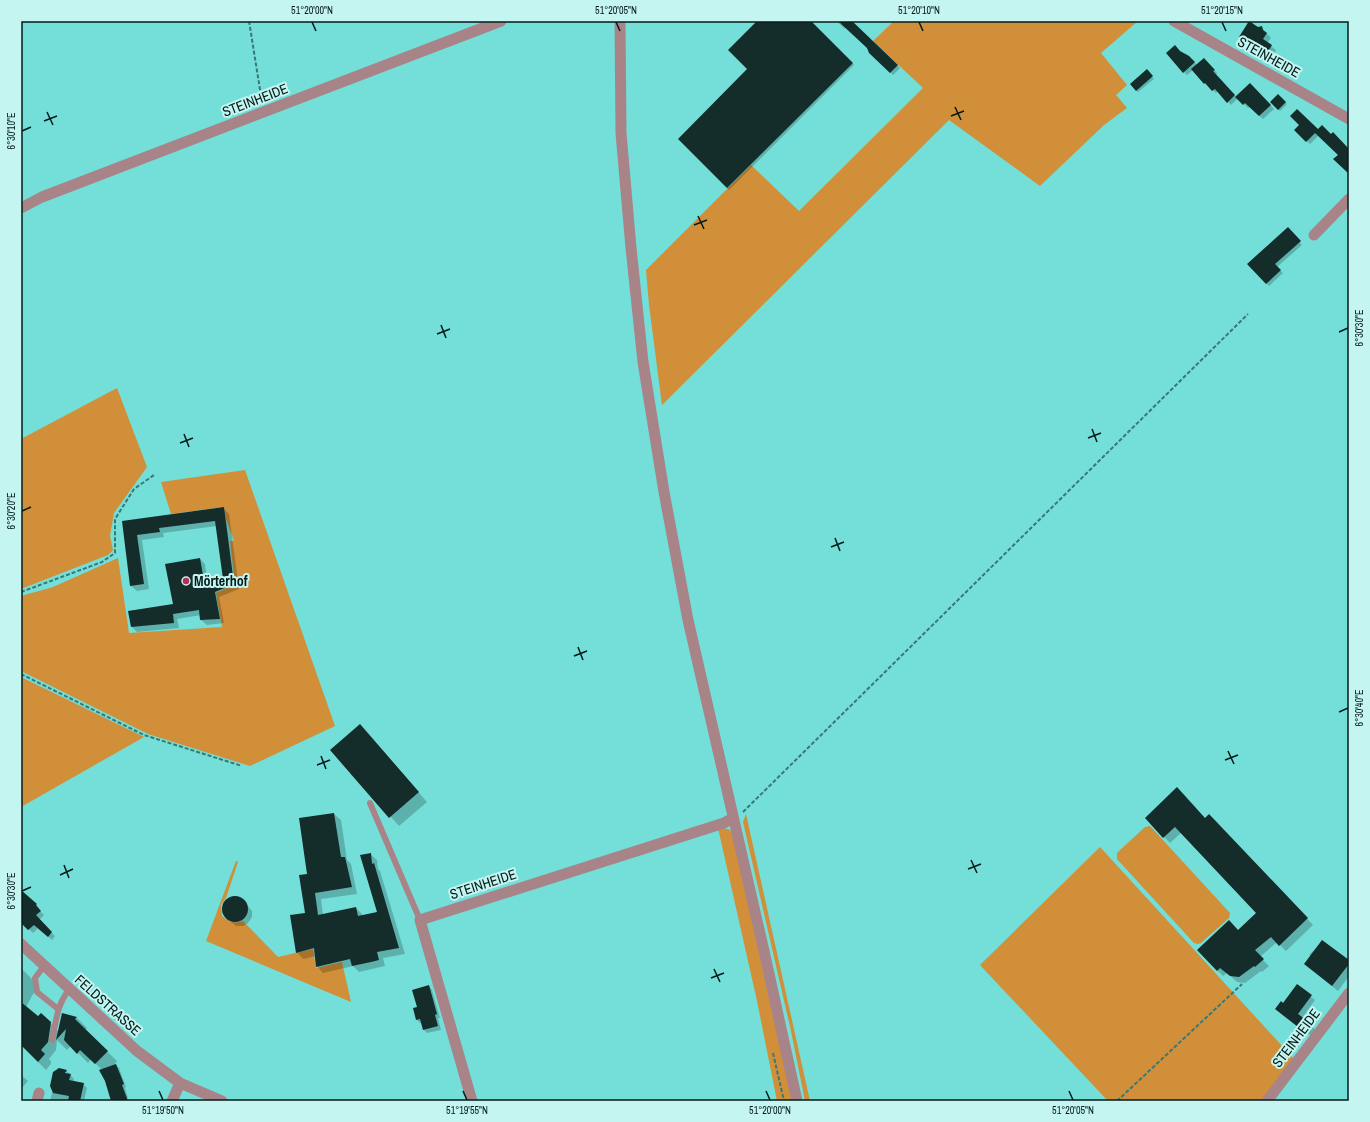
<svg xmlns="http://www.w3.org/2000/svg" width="1370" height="1122" viewBox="0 0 1370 1122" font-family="'Archivo Narrow',sans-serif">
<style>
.green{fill:#d08f38}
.shadow{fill:#0003;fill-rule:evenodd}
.building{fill:#142c2a}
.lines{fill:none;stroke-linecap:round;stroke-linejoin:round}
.path{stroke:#3a7875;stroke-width:2;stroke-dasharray:4 2;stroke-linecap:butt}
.service{stroke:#a88488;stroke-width:6}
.minor{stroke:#a88488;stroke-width:11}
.tertiary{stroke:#a88488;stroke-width:11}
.ticks{fill:none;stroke:#041b1a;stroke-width:1.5}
.poi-dot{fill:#bb2b52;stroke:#c5f5f1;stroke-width:1.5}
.labels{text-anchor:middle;stroke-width:4;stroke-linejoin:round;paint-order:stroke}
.street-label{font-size:14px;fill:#041b1a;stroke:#c5f5f1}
.poi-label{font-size:14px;font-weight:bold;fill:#041b1a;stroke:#c5f5f1;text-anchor:start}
.neatline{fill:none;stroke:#041b1a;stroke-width:1.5}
.ticks-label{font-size:10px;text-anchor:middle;fill:#041b1a}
</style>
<rect width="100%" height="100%" fill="#74ded8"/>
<path class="green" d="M894,21H1138L1101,53L1127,85L1116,95L1127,108L1104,125L1040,186L949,120L662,405L649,305L646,270L751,165L799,211L923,88L873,41Z
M117,388L147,467L114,513L110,536L113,550L108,555L21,589V439Z
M245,470L335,726L250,766L148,734L21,671V596L53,587L118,558L129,633L222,627L216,593L235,584L230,541H234L226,519L224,507L171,514L161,482Z
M21,677L144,737L21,807Z
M746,814L810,1101H805L791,1031L743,822Z
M1150,826L1230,913L1229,918L1201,943L1198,944L1194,943L1117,859V854L1118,852L1145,827Z
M718,828L729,829L733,835L792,1101H777L757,1001Z
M1100,847L1294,1059L1262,1101H1108L980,965Z
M236,861L238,862L226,898L221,905L222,916C229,922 233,924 243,921L278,957L313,949L316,968L342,962L351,1002L206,941Z"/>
<path class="shadow" d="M758,21H809L854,65L729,190L679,139L748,69Z
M836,21H851L900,68L893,75L870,52L868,48L846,27L845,29Z
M1261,27L1271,38L1267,43L1276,50L1268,63L1254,55L1250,51L1254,46L1240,37Z
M1180,52L1189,56L1197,65L1207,62L1217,73L1216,75L1236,97L1250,84L1274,109L1263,119L1250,107L1248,108L1238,98L1231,105L1218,91L1216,93L1209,86H1208L1193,70L1187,75L1184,72Z
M1147,71L1154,79L1138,92L1131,84Z
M1278,95L1287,104L1280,111L1271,102Z
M1296,130L1318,131L1349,150V173L1339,155L1319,135L1310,144Z
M1288,229L1302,245L1277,267L1283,273L1269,286L1248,264Z
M223,508L229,514L239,589L219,597L224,623L207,625L201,620V615L177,619L179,628L137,632L132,627L174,604L200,559L205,564L208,586L224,579L217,526L163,533L164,537L142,540L149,589L137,591L131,586L123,522Z
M368,734L427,802L399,826L331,750Z
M334,814L341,820L347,860L351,864L357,894L321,899L323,915L356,908L362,914L363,917L378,913L370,854L377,860L378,869L380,871L405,954L383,958L385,966L359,972L353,966L323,973L317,966L316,956L303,959L297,952L306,914L308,874L300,819Z
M1209,816L1313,925L1286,951L1277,942L1260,957L1269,966L1262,972L1261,971L1245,983L1237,982L1227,973L1223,976L1198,950L1238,931L1257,913L1181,833L1170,843L1146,818L1206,819Z
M21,891L39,909V910L44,915L39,920L55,936L52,940L38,928L33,933L21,922Z
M232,897H239L244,901L252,911V917L248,923L243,926H236L231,922L223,912V905L227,900Z
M1323,941L1349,961V976L1338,991L1305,964L1311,956L1309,955Z
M21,968L38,985L26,1007L38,1018L50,1023L59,1032L63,1015L77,1018L87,1028L85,1030L117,1061L115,1064L119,1068L126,1087L125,1088L128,1098L119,1101H114L102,1070L91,1059L88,1063L71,1046L67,1050L57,1040L56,1050L49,1059L51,1061V1064L46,1070L21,1045Z
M429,986L432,990L440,1018H438L441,1030L427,1033L424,1030L422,1023H420L417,1020L418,1008Z
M1297,986L1315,1000L1302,1018L1316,1030L1311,1036L1280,1013L1283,1004Z
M59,1069L66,1070L74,1079L73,1082L83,1084L87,1088L84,1101H50L53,1089L51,1085L54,1073ZM65,1072H67L64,1078L62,1077Z
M21,1075L28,1081L21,1089Z"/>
<path class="building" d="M757,21H811L853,63L727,188L678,139L747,69L728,50Z
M838,21H852L898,65L890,73L869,53L867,48Z
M1249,21L1258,27L1262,26L1263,30L1267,33L1263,39L1272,45L1263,60L1249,52L1253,45L1239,37Z
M1175,45L1180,51L1189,56L1195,62L1183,73L1166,53Z
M1204,58L1215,70L1213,71L1235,95L1227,103L1215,89L1212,91L1205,83L1204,84L1191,69Z
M1147,69L1153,76L1136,91L1130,84Z
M1250,83L1271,105L1259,116L1245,103L1243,105L1235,97Z
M1278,94L1286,102L1278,110L1270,102Z
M1297,109L1318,129L1322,125L1331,134L1333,132L1349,149V174L1333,159L1338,155L1315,133L1306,142L1294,130L1299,125L1290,116Z
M1288,227L1301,241L1275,264L1281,270L1266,284L1247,264Z
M224,507L234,584L215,592L220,619L200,620L199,610L173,614L174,623L131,627L128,611L173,604L165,564L200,558L205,587L223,579L215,521L159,528L160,532L137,535L144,584L130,586L122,521Z
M360,724L419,792L389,818L330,750Z
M1177,787L1205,818L1209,814L1308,918L1279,946L1271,937L1255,950L1264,959L1255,967L1254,966L1239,977L1230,976L1220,968L1217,971L1197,950L1229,920L1238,930L1256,913L1175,827L1163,838L1145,818Z
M334,813L341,857H345L352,887L315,893L318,915L356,907L358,916L377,912L360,855L371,853L372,864L374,863L399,948L377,952L379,960L371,962L352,966L350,959L316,967L314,948L296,953L290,915L305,913L299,875L307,874L299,818Z
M21,890L37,904L36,905L41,911L36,915L52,932L48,937L34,925L28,930L21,923Z
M222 909a13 13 0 1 1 26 0a13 13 0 1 1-26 0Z
M1322,940L1349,960V964L1332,986L1304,964Z
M1297,984L1312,995L1298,1014L1313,1025L1307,1034L1275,1009L1281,1001L1283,1003Z
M429,985L437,1014L435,1015L438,1026L423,1030L420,1019L416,1020L413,1008L417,1007L412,990Z
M21,1002L38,1016L41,1013L51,1022L48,1042L41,1050L45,1054L38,1062L21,1045Z
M62,1013L77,1017L75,1019L108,1051L95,1064L80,1050L77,1054L64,1040L66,1029L56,1040Z
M116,1064L124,1084L122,1085L128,1101H111L105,1081L99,1070Z
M59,1068L67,1070L65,1073L71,1074L69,1080L84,1083L80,1101H68L69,1096L53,1093L50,1086L53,1072Z"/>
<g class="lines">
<path class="path" d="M249,21L262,102
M21,592L102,562L115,553V519L134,489L154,475
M21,674L144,735L242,766
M743,812L1248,314
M773,1053L784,1101
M1117,1101L1242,984"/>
<path class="service" d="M370,803L420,920
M44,966L35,978L37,992L58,1009
M52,1040C56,1022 57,1004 69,990"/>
<path class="minor" d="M1174,21L1349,119
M21,208L42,197L501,21
M1314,235L1349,199
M21,944L137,1051L180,1083L222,1101
M37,1101L39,1093
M172,1101L180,1083
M472,1101L420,920L724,823L733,818
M1267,1101L1349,993"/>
<path class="tertiary" d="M620,21L621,133L631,248L643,362L664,492L688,620L764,951L797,1101"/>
</g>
<path class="ticks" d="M312,22L316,31M616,22L620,31M919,22L923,31M1222,22L1226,31M955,107L961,120M47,112L53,125M951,116L964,111M44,121L57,116M22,131L31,127M698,216L704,229M694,225L707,220M441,325L446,338M1339,332L1348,328M437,334L450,329M1092,429L1097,442M184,434L189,447M1088,438L1101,433M180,443L193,438M22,511L31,507M835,538L840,551M831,547L844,542M578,647L583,660M574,656L587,651M1339,712L1348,708M1228,751L1234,764M321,756L326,769M1225,760L1238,755M317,765L330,760M971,860L977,873M64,865L69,878M968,869L981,864M60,875L73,869M22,891L31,887M714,969L720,982M711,978L724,973M159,1091L163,1100M463,1091L467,1100M766,1091L770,1100M1069,1091L1073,1100"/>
<circle class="poi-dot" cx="186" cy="581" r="4"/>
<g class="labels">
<g class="street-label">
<text transform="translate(1269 57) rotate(29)" y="5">STEINHEIDE</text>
<text transform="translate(255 100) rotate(-21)" y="5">STEINHEIDE</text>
<text transform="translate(483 884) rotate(-18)" y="5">STEINHEIDE</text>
<text transform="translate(108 1005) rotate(42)" y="5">FELDSTRASSE</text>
<text transform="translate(1296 1038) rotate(-53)" y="5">STEINHEIDE</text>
</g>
<g class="poi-label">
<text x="194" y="586">Mörterhof</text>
</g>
</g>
<rect width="1370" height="1122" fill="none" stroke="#c5f5f1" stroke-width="44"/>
<rect x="22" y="22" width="1326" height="1078" class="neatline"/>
<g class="ticks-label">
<text x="312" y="14">51°20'00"N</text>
<text x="616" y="14">51°20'05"N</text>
<text x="919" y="14">51°20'10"N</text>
<text x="1222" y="14">51°20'15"N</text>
<text transform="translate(11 131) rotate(-90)" y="4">6°30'10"E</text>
<text transform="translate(1359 328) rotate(-90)" y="4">6°30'30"E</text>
<text transform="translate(11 511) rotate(-90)" y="4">6°30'20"E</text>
<text transform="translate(1359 708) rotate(-90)" y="4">6°30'40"E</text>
<text transform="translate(11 891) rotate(-90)" y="4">6°30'30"E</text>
<text x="163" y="1114">51°19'50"N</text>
<text x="467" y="1114">51°19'55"N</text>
<text x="770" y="1114">51°20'00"N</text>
<text x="1073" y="1114">51°20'05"N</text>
</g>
</svg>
